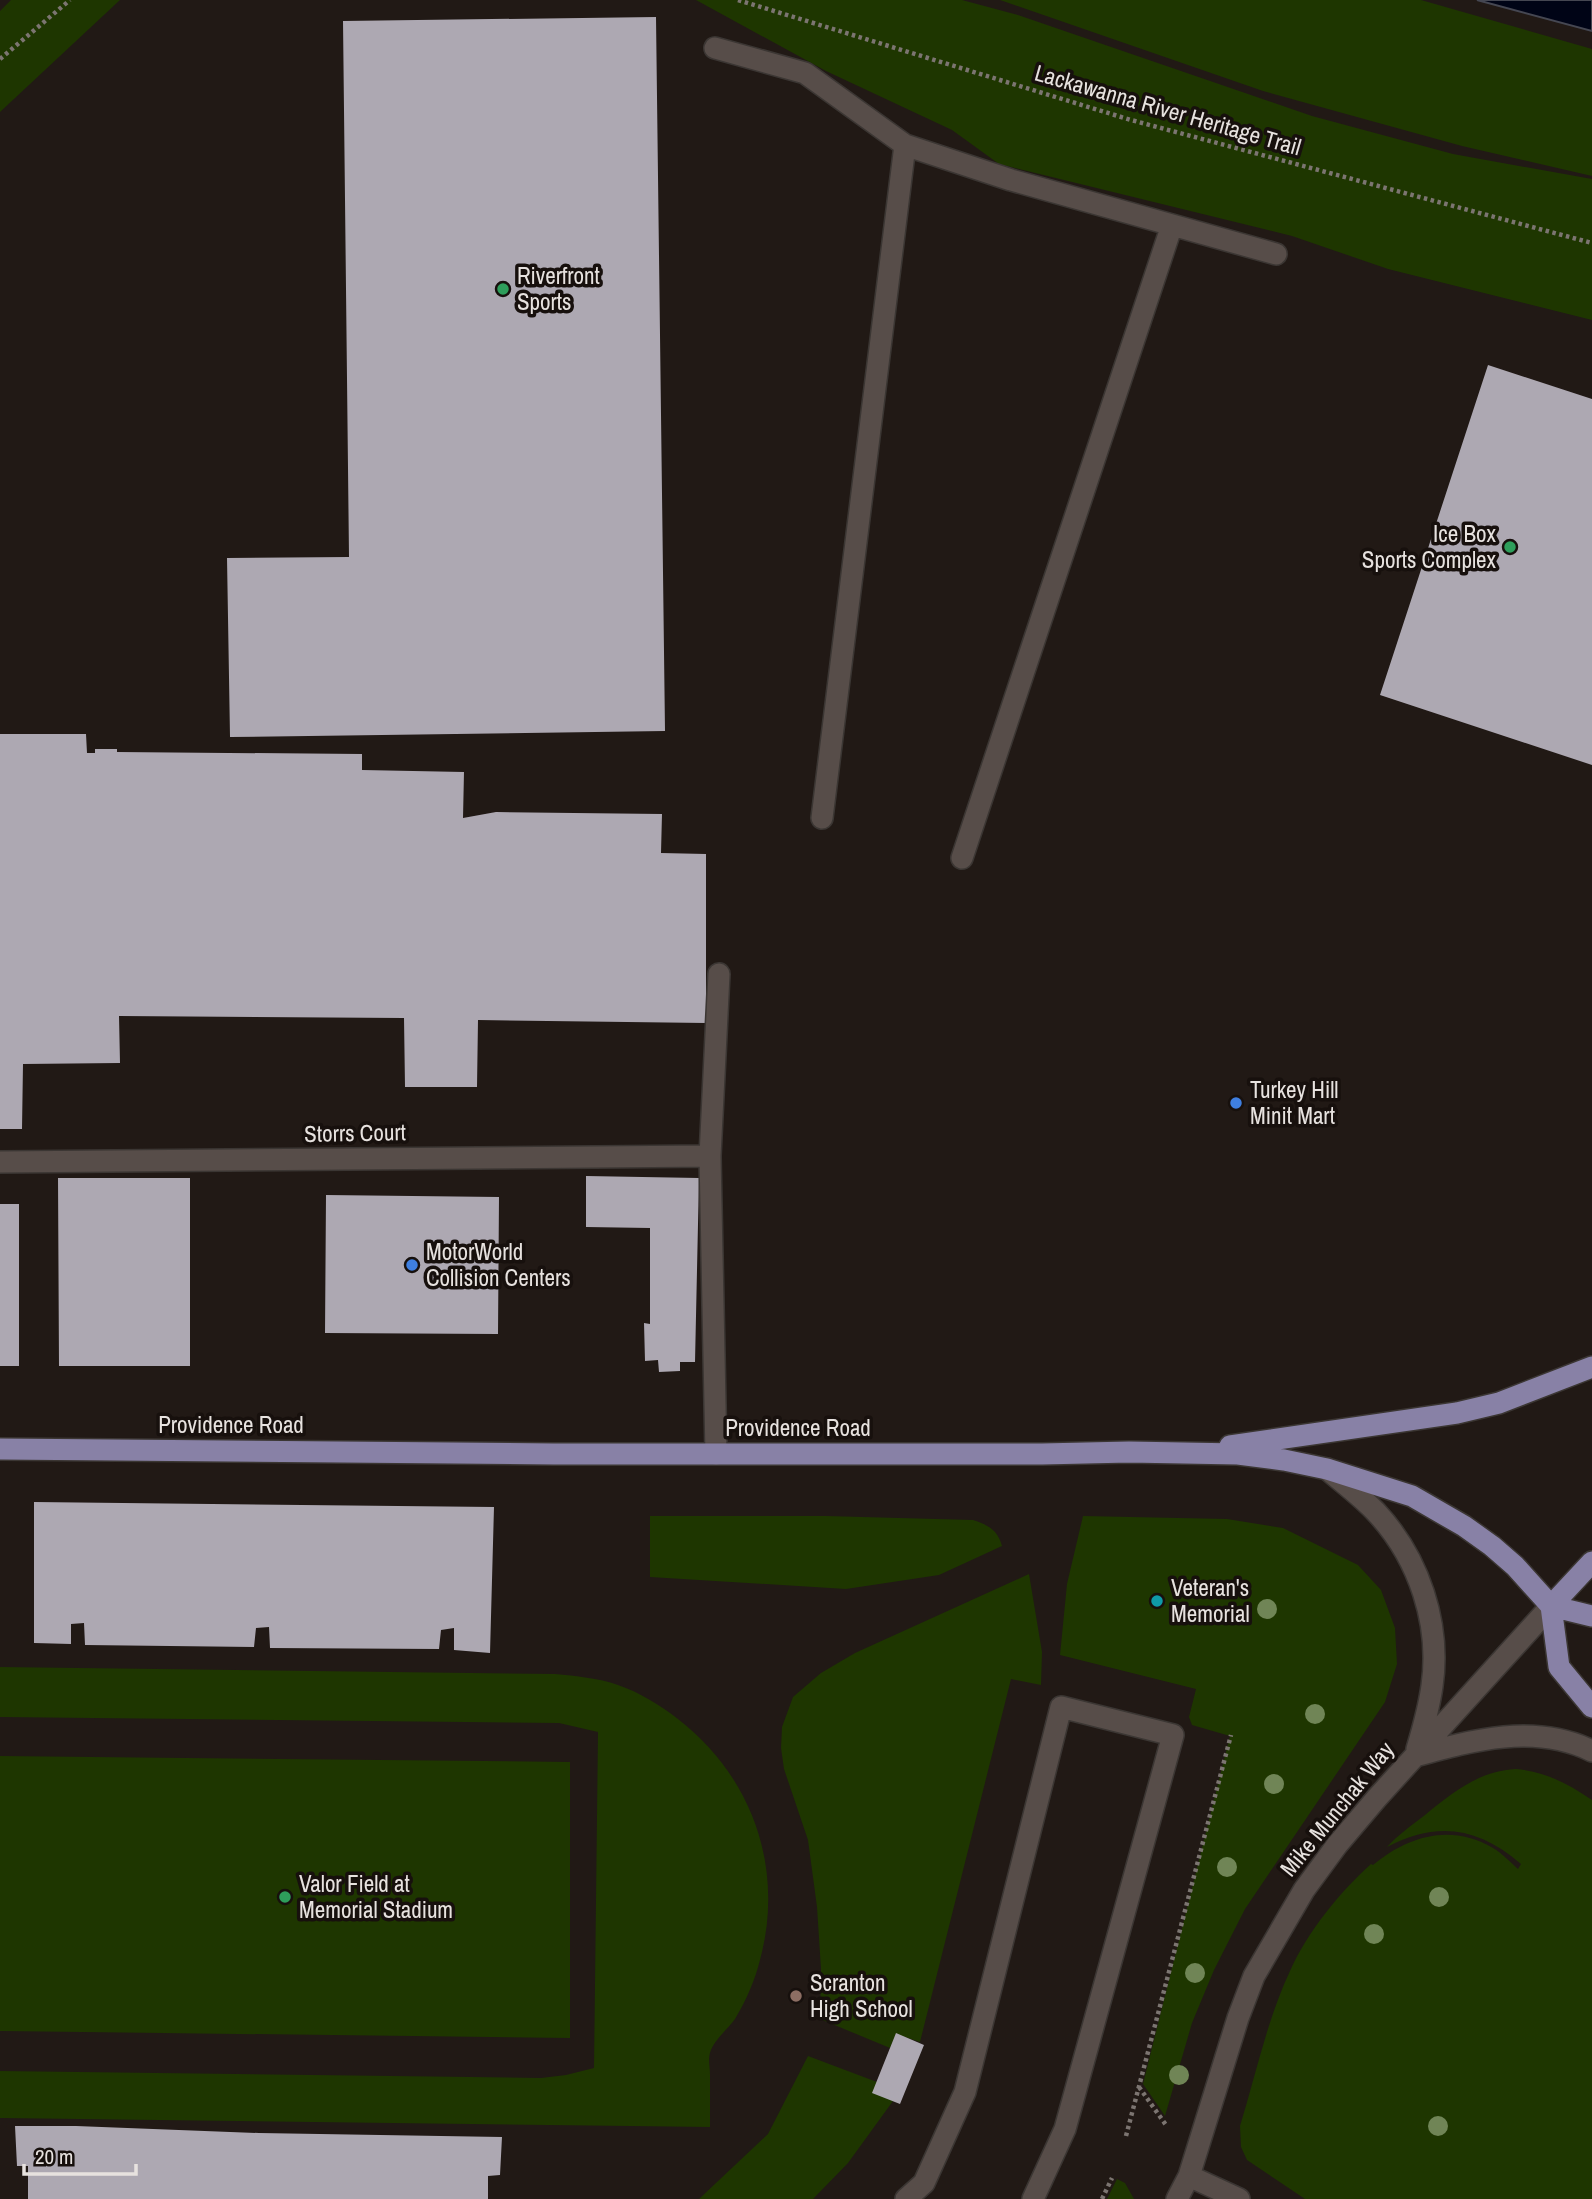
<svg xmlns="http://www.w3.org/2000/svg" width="1592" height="2199" viewBox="0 0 1592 2199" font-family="'Archivo Narrow',sans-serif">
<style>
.green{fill:#1e3600}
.water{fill:#000416;stroke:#454752;stroke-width:2}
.building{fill:#ada8b2}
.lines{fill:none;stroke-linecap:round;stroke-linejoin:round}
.minor-casing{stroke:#3b3633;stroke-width:24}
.major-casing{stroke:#3b3633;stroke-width:24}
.path{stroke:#7c7571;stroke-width:4.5;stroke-dasharray:3.5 3.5;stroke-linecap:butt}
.minor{stroke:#574d49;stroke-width:21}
.major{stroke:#8881a6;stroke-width:21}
.tree{fill:#708556}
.leisure-dot{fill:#2e9e5b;stroke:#17100d;stroke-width:2.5}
.shop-dot{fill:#3f7fe0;stroke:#17100d;stroke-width:2.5}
.culture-dot{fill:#0f9aa8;stroke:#17100d;stroke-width:2.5}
.education-dot{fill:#8d6e63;stroke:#17100d;stroke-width:2.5}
.labels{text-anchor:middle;stroke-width:7;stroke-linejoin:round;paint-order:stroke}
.street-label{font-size:23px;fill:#e7e2df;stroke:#17100d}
.poi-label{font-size:23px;fill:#e7e2df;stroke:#17100d;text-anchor:start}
</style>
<rect width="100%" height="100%" fill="#211915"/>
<path class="green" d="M11,0H120L0,112V11Z
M696,0H962L1018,15L1312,116L1453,154L1592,179V320L1388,269L1292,236L999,164L952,130L826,71Z
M1000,0H1421L1592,49V176L1462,146L1263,91Z
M650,1516H826L973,1520C988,1525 998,1530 1002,1546L939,1575L846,1589L650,1577Z
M1083,1516L1227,1519L1283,1528L1358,1565L1381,1590L1395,1628L1397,1664L1385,1702L1245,1909L1214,1970L1192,2023L1165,2116L1143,2084L1230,1736L1192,1725L1189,1717L1196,1689L1060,1655L1067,1584Z
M1029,1574L1042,1652L1041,1685L1011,1679L920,2042L896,2034L890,2048L820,2019L821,1969L817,1907L808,1840L784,1769L781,1748L782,1727L793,1697L821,1673L855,1653Z
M0,1667L555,1674C576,1676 598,1678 618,1685C639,1692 660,1705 678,1719C752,1776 785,1868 760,1960C755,1980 746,2001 735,2019C728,2029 713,2041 710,2053C708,2059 710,2068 710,2074C710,2092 710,2109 710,2127L0,2118V2071L541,2078L566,2075L594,2068L598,1732L559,1723L0,1717Z
M0,1756L570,1762V2038L0,2031Z
M1516,1769C1546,1772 1567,1783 1592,1800V2199H1305L1247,2160L1241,2147L1240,2126C1256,2074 1267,2020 1290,1971C1308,1931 1339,1893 1371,1864L1373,1865C1408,1836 1451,1823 1493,1848C1503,1854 1510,1862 1518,1869L1521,1864C1478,1827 1437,1821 1387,1847C1398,1835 1412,1825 1425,1815C1453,1792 1479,1771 1516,1769Z
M808,2056L877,2082L893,2101L848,2163L813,2199H699L768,2134Z
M1117,2179L1125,2183L1134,2199H1107Z"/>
<path class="water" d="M1477,0H1592V31Z"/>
<path class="building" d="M656,17L665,731L230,737L227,558L349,557L343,21Z
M1488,365L1592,399V765L1380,695Z
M0,734H86L87,753H95V749H117V752L362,754V770L464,772L463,818L496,812L662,814L661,853L706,854V1023L478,1020L477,1087H405L404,1018L119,1016L120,1063L23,1064L22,1129H0Z
M586,1176L699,1178L695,1362H680V1371L659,1372L658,1360L645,1361L644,1323L650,1324V1228L586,1227Z
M58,1178H190V1366H59Z
M326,1195L499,1197L498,1334L325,1333Z
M0,1204H19V1366H0Z
M34,1502L494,1507L490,1653L454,1650V1628L441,1630L439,1649L270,1648L269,1627L256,1628L254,1647L85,1645L84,1623L71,1624V1644L34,1643Z
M896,2033L924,2045L900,2104L872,2093Z
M15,2126H76L259,2133L502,2137L500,2175L488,2176V2199H28V2166H17Z"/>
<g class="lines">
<defs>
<path id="minor" d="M715,48L805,73L905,145L1011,180L1276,254
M822,818L905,145
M962,858L1172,225
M0,1162L710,1156
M716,1454L710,1156L719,974
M1327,1469C1343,1483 1361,1496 1376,1512C1419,1558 1441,1624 1432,1686C1429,1708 1423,1729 1417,1749
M1415,1756C1473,1740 1535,1723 1592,1751
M1189,2176L1239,2199
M906,2199L924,2183L965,2092L1061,1707L1173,1735L1065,2129L1033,2199
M1177,2199L1189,2176L1238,2018L1254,1976L1304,1890L1337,1845L1376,1799L1551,1606"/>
<path id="major" d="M1230,1446L1457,1413L1499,1403L1592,1367
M0,1449L554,1454H1042L1129,1452L1238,1454L1284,1460L1327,1469L1412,1496L1464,1526L1492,1546L1515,1566L1551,1606L1592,1616
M1551,1606L1559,1667L1592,1707
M1551,1606L1592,1562"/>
</defs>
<use href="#minor" class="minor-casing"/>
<use href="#major" class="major-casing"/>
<path class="path" d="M738,0L1131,120L1592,243
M0,59L70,0
M1139,2087L1166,2125
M1126,2136L1231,1735
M1102,2199L1112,2178"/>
<use href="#minor" class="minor"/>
<use href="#major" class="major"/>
</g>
<g class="tree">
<circle cx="1267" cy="1609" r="10"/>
<circle cx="1315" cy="1714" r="10"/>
<circle cx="1274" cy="1784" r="10"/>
<circle cx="1227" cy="1867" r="10"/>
<circle cx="1439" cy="1897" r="10"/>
<circle cx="1374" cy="1934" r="10"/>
<circle cx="1195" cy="1973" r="10"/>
<circle cx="1179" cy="2075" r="10"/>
<circle cx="1438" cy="2126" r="10"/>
</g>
<g class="leisure-dot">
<circle cx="503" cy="289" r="7"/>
<circle cx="1510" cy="547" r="7"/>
<circle cx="285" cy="1897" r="7"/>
</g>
<g class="shop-dot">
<circle cx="1236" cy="1103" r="7"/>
<circle cx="412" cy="1265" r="7"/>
</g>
<circle class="culture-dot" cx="1157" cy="1601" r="7"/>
<circle class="education-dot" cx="796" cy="1996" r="7"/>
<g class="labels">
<g class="street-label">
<text transform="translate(1168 110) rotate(16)" y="8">Lackawanna River Heritage Trail</text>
<text transform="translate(355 1133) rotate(-1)" y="8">Storrs Court</text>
<text x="231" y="1433">Providence Road</text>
<text x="798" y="1436">Providence Road</text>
<text transform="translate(1337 1809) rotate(-51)" y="8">Mike Munchak Way</text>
</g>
<g class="poi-label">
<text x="517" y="284">Riverfront<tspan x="517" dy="26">Sports</tspan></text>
<text x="1496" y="542" text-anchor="end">Ice Box<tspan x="1496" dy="26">Sports Complex</tspan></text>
<text x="1250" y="1098">Turkey Hill<tspan x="1250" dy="26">Minit Mart</tspan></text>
<text x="426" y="1260">MotorWorld<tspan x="426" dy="26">Collision Centers</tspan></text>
<text x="1171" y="1596">Veteran's<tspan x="1171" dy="26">Memorial</tspan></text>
<text x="299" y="1892">Valor Field at<tspan x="299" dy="26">Memorial Stadium</tspan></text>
<text x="810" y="1991">Scranton<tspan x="810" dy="26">High School</tspan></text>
</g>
</g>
<path d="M24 2164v10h112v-10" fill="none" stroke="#e7e2df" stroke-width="3.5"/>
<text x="35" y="2164" font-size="21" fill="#e7e2df" stroke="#17100d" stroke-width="5" paint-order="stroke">20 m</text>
</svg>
